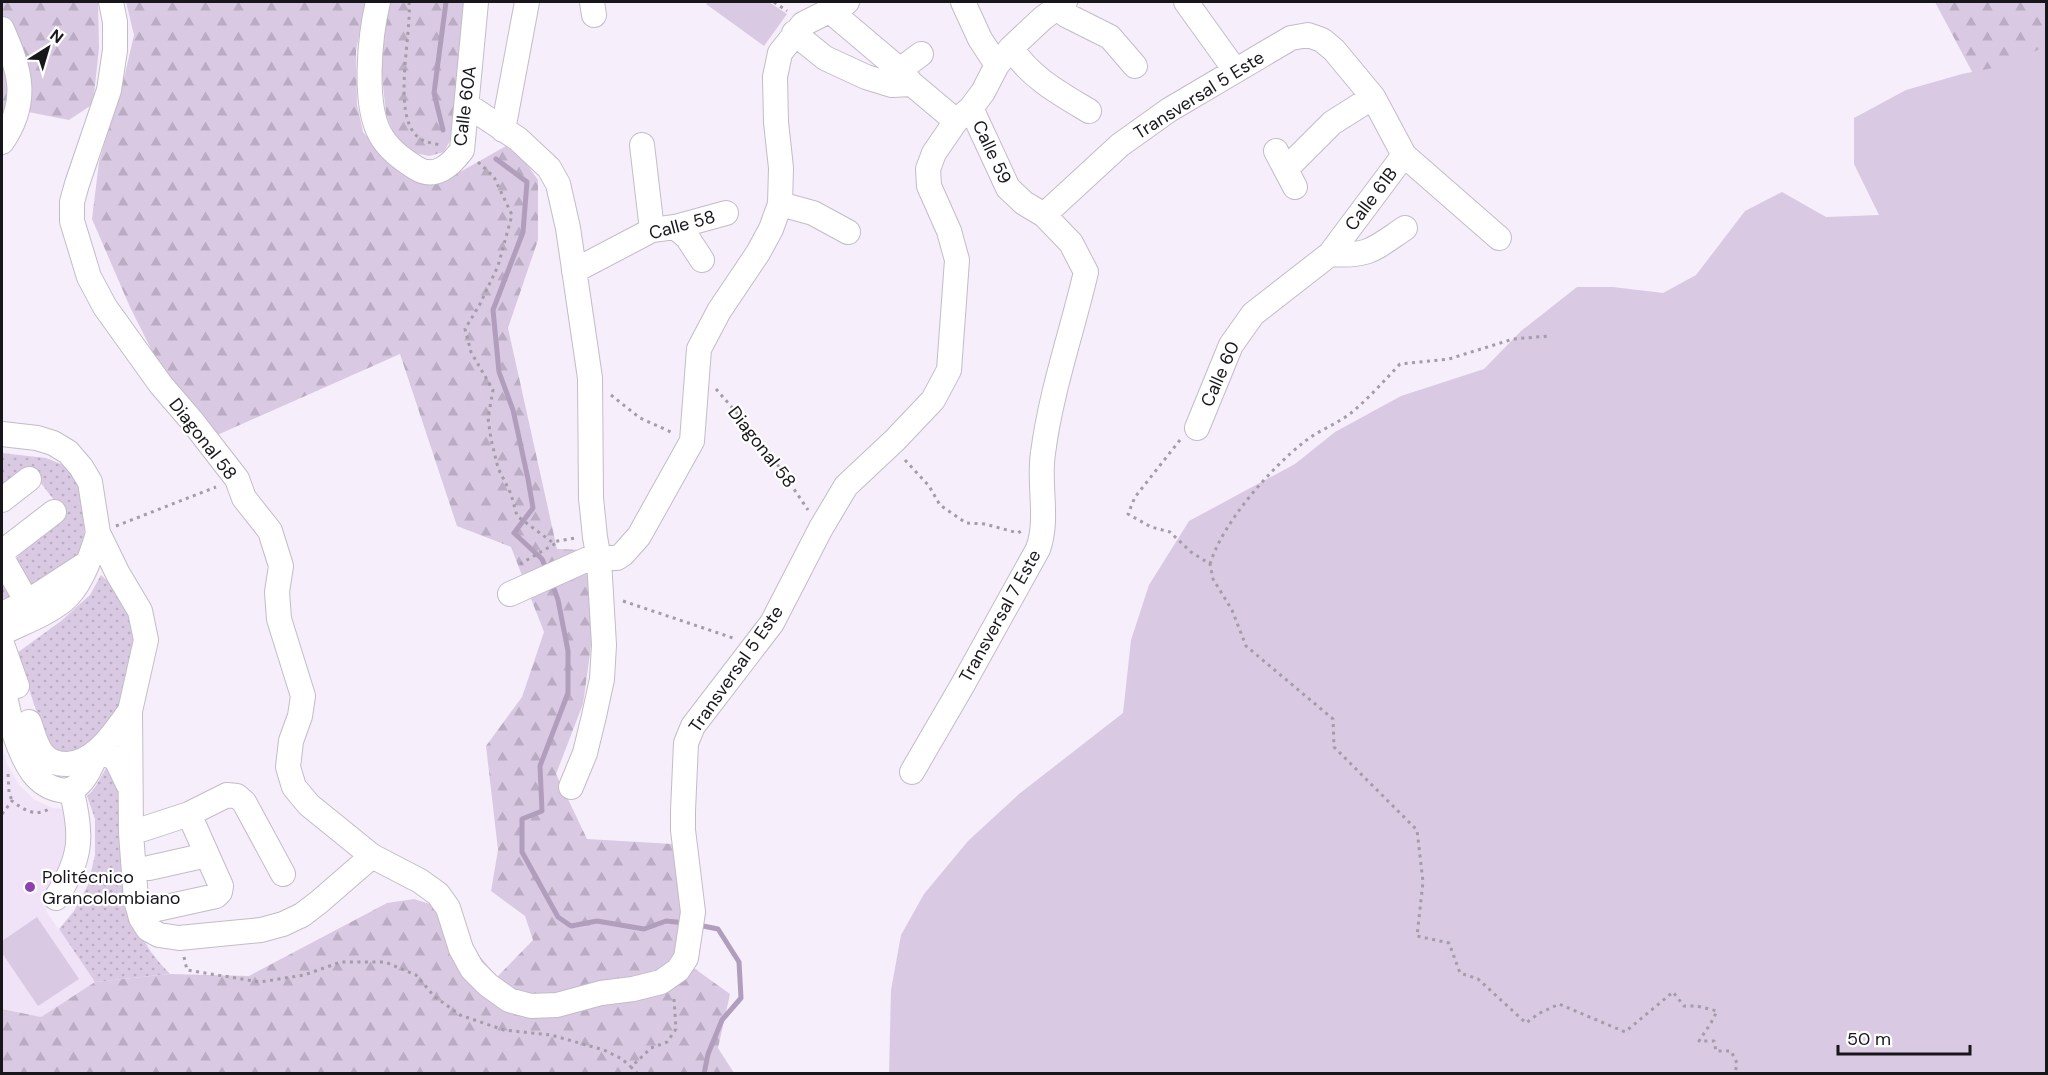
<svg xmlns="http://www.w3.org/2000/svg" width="2048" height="1075" viewBox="0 0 2048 1075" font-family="'DM Sans',sans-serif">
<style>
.built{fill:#f0e3f7}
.grass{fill:url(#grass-dots)}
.forest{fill:url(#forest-firs)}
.park{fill:#dac9e3}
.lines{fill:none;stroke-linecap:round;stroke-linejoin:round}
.stream{stroke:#b19ebc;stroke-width:5}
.minor-casing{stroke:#c3bcc8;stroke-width:26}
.path{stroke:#a29da6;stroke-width:3;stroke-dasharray:3 4.5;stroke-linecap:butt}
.minor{stroke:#fff;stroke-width:24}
.poi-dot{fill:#8d40b0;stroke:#fff;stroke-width:2}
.labels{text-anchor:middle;stroke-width:4.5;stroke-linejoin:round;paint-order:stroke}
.street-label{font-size:18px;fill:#18161a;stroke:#fff}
.poi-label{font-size:18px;fill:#18161a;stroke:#fff;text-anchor:start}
</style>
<defs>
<pattern id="grass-dots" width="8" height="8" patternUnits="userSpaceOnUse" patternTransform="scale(1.5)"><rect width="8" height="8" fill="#dac9e3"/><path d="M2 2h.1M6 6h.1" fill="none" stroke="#baacc2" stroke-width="1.8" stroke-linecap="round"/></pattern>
<pattern id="forest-firs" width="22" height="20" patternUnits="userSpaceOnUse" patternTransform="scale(1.5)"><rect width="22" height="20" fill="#dac9e3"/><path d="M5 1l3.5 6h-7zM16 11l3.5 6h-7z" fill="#baacc2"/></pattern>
</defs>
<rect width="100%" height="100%" fill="#f6eefa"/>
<path class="built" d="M2,746L7,764L19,785L35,800L53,808L74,810L72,862L46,911L95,982L41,1017L2,1009Z"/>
<path class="grass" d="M2,453L46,458L61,464L78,479L85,525L83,553L2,609V572L63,512L28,466L2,489Z
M101,575L118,591L139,634L129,693L92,751L58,755L46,740L17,653L61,621L90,595Z
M109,763L120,785L118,810L139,927C145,947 156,959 170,974L95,982L59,929L74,911L88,885L95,855V819L87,796L94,789Z"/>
<path class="forest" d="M2,2H98L99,48L93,104L69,120L23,111L6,110L2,116Z
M126,2H366L356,51L357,105L363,132L386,159L453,176L506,146L526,163L538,180V240L508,328L557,549L582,550L589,577L595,617L583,704L556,774L587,839L673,844L698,914L691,966L730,994L718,1048L734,1073H2V1009L41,1017L95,982L170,974L249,976L387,903L414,899L433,905L463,936L497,977L533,940L525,916L491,891L498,850L486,746L522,697L544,632L511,547L457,526L400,354L215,436L163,373L130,307L92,219L99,162L125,74L134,35Z
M390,2H468L453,135L444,152L429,156L415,153L397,142L386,114L381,67L384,27Z
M1935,2H2046V211Z"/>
<path class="park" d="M708,2H769L787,14L764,46L706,4Z
M2046,46V1073H889L891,990L901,935L924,894L968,841L1019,794L1123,713L1131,640L1149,585L1189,521L1295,464L1335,432L1401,396L1484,369L1521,331L1577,287H1613L1663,293L1696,275L1745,211L1782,192L1826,217L1879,215L1854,164V118L1906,90L1962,74L2003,66Z
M37,917L79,979L38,1006L2,953V941Z"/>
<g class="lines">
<path class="stream" d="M443,130L434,93L446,2
M496,159L527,182L523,232L493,310L499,372L513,410L528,479L533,508L514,533L542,559L547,571
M552,583L558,600L568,651V693L540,766L542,811L522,819V852L558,917L571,926L597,921L644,929L666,921L686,923
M698,925L718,929L739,962L741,998L722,1020L708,1054L704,1074"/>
<defs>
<path id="minor" d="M111,2L115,22V50L109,90L77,184L72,202V221L89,277L105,307L161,385L192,421L237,479L244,498L270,531L281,566L277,592L279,619L303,696L300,716L291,741L288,767L294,787L309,805L372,856L420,881L438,894L448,908L461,949L472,969L488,985L509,1000L531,1006L557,1005L601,993L633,989L661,982L678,970L686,958L693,912L683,830V811L686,743L693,726L772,623L821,528L846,486L895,440L933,400L949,370L957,260L949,231L929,186L928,169L934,153L956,121L971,108L983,92L997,65L1011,48L1043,18L1065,2
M378,2C370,35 363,103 380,134C388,149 402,159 416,168C435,180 451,165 462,150L476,2
M592,2L594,15
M963,2L980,39L997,65
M1186,2L1235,70
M1057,7L1066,15L1110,37L1135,66
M829,10L900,70L912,84L956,121
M2,29C20,70 30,101 2,142
M794,33L825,58L866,77L892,85L912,84
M1011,48C1031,78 1059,93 1089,111
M900,70L921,54
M467,105L518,139L549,168L558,184L568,228L590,378L591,498L595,537L599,560L604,645L602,679L594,716L585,753L571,787
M503,130L527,2
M642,145L652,230
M1276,151L1295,187
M1286,169L1332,123L1373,97
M780,204L813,213L848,232
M1044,215L1120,145L1169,110L1291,38L1308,35L1322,40L1334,50L1373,97L1404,155L1499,238
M675,227L687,237L702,260
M1330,254C1369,257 1374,249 1405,228
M574,271L652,230L675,227L726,213
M1197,428L1231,345L1253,314L1330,254L1404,155
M2,434L37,438L53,443L68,452L81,467L90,482L98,533L118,574L140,611L146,640L130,711L131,833L136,900L141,918L148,929L159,935L179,938L261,930L283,924L302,915L319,902L372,856
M2,500L29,479
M2,552L54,512
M2,558L27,602
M510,594L599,554L608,558H617L623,554L639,536L692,441L699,349L719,311L758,253L771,229L780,204L781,168L776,122L775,77L780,53L803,24L847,2
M2,614L27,602L84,565
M2,633C22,623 47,614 64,600C81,586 92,554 98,533
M2,644L17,686
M2,673C4,701 16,750 33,773C40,782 49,788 60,790C81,795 92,765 98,750L116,759L128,784
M29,722C33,732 35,744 42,753C48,761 56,764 67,764C96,763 114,732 130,711
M912,772L962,686L1038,549C1049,519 1038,484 1043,453C1051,391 1072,332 1086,272L1071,243L1044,215L1024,203L1008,188L971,108
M189,814L227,795L237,796L244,802L283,874
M131,833L189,814L221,886L220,892L216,896L157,909
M149,868L207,855
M56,898C82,858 83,835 71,789"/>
</defs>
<use href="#minor" class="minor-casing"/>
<path class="path" d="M409,2C412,34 391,115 418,137C424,142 432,143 440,145
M774,2L787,11
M478,162L494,177L512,215L498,266L480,304L465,329L471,352L493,390L488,418L491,439L498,468L511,494L517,516L552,542L576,538
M716,389L763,443L808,510
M611,395L640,418L671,432
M1180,440L1135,497L1128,514L1151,527L1170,532L1191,552L1210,564L1213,579L1232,610L1246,646L1333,719L1334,747L1417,830L1423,882L1417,936L1449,943L1460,973L1478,979L1526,1023L1538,1014L1559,1004L1625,1032L1673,992L1684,1006H1697L1717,1011L1711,1023L1699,1041H1714L1716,1051H1731L1737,1063L1735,1074
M905,460L929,486L940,505L966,523L985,524L1018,533L1021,531
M116,526L216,487
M520,564L558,542
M1210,564C1223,522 1270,469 1304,442C1319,430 1337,424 1351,413C1369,398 1384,381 1400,364L1449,359L1513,339L1549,336
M623,601L736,639
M8,774L9,792L12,801
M2,814L12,801C24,810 35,817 49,809
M184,957L187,970L260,982L304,975L341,962H385L416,975L434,996L460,1015L504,1030L551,1035L604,1050L622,1059L631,1067
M638,1074L631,1067L651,1048L667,1042L676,1029L674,999"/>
<use href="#minor" class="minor"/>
</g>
<circle class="poi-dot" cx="30" cy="887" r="6"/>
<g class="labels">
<g class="street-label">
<text transform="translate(1199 95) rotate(-32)" y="6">Transversal 5 Este</text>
<text transform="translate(465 106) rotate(-83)" y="6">Calle 60A</text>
<text transform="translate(992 152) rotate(65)" y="6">Calle 59</text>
<text transform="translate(1371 199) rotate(-53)" y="6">Calle 61B</text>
<text transform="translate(682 225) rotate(-15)" y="6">Calle 58</text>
<text transform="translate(1220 374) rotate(-66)" y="6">Calle 60</text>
<text transform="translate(203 439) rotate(52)" y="6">Diagonal 58</text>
<text transform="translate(762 447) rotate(52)" y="6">Diagonal 58</text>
<text transform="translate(1000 616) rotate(-61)" y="6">Transversal 7 Este</text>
<text transform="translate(736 669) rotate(-55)" y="6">Transversal 5 Este</text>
</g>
<g class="poi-label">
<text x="42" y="883">Politécnico<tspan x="42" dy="21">Grancolombiano</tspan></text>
</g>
</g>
<rect width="2048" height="1075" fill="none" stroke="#18161a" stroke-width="6"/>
<g transform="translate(48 48) rotate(37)" stroke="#ffffff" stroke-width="4.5" paint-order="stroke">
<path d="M0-4.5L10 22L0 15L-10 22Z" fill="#18161a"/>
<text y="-9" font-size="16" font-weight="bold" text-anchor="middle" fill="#18161a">N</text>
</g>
<path d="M1838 1045v9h132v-9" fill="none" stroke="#18161a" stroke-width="3"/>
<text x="1847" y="1045" font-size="18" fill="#18161a" stroke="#ffffff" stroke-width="4.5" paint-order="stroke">50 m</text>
</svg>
